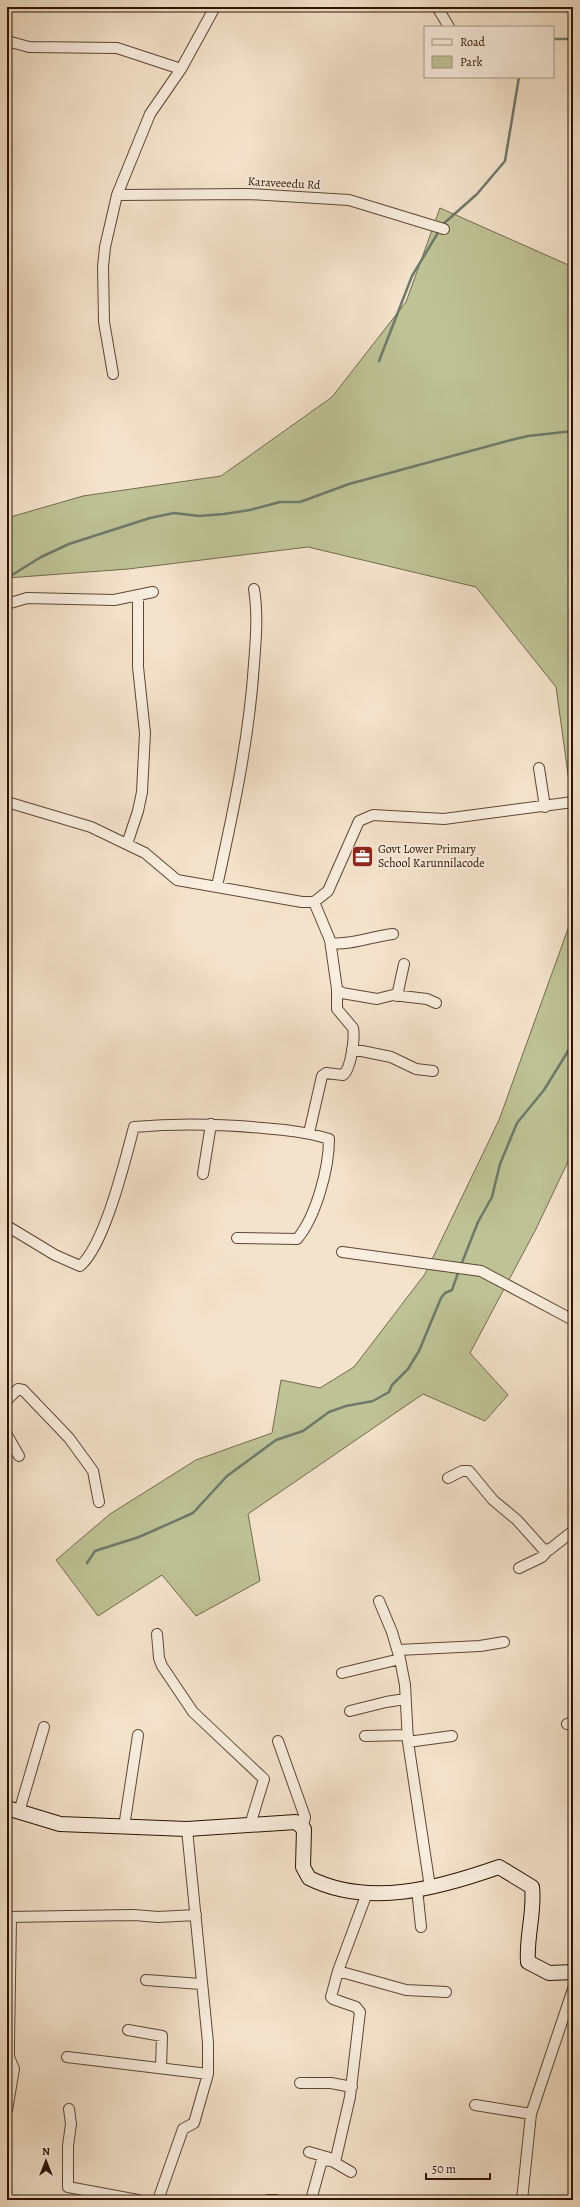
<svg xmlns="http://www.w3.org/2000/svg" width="580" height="2207" viewBox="0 0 580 2207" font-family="Alegreya,serif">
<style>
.green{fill:#bec396;stroke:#756a4c}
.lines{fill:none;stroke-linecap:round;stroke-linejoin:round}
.stream{stroke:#6f796c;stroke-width:2.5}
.minor-casing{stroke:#5e4634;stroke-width:12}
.secondary-casing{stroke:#2c1201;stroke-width:16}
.minor{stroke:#f8edde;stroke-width:10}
.secondary{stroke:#f8edde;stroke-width:14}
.labels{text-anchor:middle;stroke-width:4;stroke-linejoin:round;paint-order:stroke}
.street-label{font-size:12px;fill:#2c1201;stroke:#f8edde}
.poi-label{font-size:12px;fill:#2c1201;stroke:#f8edde;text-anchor:start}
</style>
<rect width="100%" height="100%" fill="#f4e3cc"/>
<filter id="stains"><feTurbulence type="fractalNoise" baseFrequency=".005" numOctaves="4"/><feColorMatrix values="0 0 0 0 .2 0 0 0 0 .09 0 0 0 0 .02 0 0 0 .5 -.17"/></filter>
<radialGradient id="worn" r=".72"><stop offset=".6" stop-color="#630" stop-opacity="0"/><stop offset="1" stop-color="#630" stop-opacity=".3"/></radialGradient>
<path class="green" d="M440,208L573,267V810L556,687L476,587L308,547L128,569L7,578V518L83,496L221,476L332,397L406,302Z
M573,915V1151L536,1229L470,1353L508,1395L485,1421L423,1394L248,1514L260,1581L196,1616L162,1575L98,1616L56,1560L110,1514L196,1460L272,1433L281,1380L320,1388L354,1367L425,1274L499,1120Z"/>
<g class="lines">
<path class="stream" d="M553,39H573
M441,226L477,194L505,161L519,77
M379,361L412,276L439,231
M7,580L12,575L41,557L69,544L150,518L174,513L199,516L224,514L250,510L280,502H300L349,484L511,440L528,436L573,431
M461,1265L478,1222L492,1197L500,1164L517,1123L544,1090L573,1043
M87,1563L95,1551L139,1537L193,1513L227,1476L276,1440L303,1431L329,1412L346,1406L373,1401L389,1392L392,1385L408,1369L419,1351L441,1298L445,1293L452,1290L459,1270"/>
<defs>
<path id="minor" d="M437,7L449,27
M7,41L29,47L117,48L181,69
M117,195L248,194L349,200L444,229
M113,374L104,322L103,267L105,247L117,195L150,114L181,69L215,7
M7,604L27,598L114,600L153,592
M539,768L545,807
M7,802L91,827L145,853L177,880L302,902H314L328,891L359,821L373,815L444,819L573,802
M127,844L138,811L142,792L145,733L138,667V596
M217,886C233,813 249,740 254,664C256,639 258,614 254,589
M314,902L330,940L337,989L342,993L377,999L393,995L427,999L436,1003
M331,943C348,946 374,936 393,934
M397,996L404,964
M352,1049L391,1057L416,1069L433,1071
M309,1133L322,1076L326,1073L343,1075C351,1069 355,1038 353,1028L337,1009V989
M203,1174L211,1124
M7,1226L55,1255L80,1266C105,1245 125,1160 134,1127C178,1123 220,1124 263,1128C286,1130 307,1132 329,1139C329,1168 316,1217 297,1239L237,1238
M342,1252L481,1271L573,1320
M7,1400L18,1389L23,1390L69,1438L93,1471L99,1502
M7,1435L19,1456
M448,1478L462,1471H469L493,1500L517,1520L543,1549L549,1550L573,1531
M519,1568L542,1557L548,1550
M379,1601L392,1632L400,1659L405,1685L408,1742L430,1887
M157,1634L159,1658L162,1666L193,1712L264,1779L250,1825
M398,1650L480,1646L504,1642
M342,1673L400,1659
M350,1711L386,1702L405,1699
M567,1724L573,1722
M365,1736L408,1735
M278,1741L305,1817L304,1822L300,1824
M408,1742L452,1736
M19,1812L44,1727
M124,1827L138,1735
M417,1889L421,1927
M7,1917L134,1915L158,1917L196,1915
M338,1971L406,1990L446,1992
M146,1980L201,1984
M128,2030L162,2036L161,2068
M67,2057L208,2074
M300,2083H331L352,2087
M475,2105L531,2114L522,2200
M69,2109L71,2124L68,2146V2187L138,2200
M7,2110L14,2069L9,2057V2044L11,1917
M531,2114L573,1989
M309,2152L330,2158
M332,2161L351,2172
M158,2200L183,2129L194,2123L208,2074V2043L187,1829
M268,2200H276
M311,2200L322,2160L332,2161L336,2158L350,2097L360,2012L356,2007L333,1999L331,1997L338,1971L367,1893"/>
<path id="secondary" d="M7,1808L60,1824L187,1829L296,1822L304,1829L303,1867L309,1878C369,1908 439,1888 499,1867L532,1887C535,1912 526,1937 528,1962L549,1973L573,1972"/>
</defs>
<use href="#minor" class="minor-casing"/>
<use href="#secondary" class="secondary-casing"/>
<use href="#minor" class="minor"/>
<use href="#secondary" class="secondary"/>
</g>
<defs>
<symbol id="office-square" viewBox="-11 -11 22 22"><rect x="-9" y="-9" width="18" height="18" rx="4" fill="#8f2418" stroke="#f8edde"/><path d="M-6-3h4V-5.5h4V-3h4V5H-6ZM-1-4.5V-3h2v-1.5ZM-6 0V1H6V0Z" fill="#fff"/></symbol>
</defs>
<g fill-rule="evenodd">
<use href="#office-square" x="350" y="844" width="25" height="25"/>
</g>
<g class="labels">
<g class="street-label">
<text transform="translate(284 183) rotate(3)" y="4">Karaveeedu Rd</text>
</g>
<g class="poi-label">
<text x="378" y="853">Govt Lower Primary<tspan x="378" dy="14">School Karunnilacode</tspan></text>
</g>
</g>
<rect width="580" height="2207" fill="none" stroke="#f4e3cc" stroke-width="24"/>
<rect x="8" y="8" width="564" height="2191" fill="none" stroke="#2c1201" stroke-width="2"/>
<rect x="12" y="12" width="556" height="2183" fill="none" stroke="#2c1201"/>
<rect x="424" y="26" width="130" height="52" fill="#f8edde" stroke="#a69586"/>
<rect x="432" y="39" width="20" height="6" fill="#f8edde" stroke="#a69586"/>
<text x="460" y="46" font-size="12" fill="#2c1201">Road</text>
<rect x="432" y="56" width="20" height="12" fill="#bec396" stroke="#a69586"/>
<text x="460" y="66" font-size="12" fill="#2c1201">Park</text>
<g transform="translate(46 2161)" stroke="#f8edde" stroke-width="3" paint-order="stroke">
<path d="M0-3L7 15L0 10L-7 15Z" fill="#2c1201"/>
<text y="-6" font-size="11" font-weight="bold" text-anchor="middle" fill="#2c1201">N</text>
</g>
<path d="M426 2173v6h64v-6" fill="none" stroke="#2c1201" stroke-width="2"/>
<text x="432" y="2173" font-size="12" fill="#2c1201" stroke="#f8edde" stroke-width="3" paint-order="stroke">50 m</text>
<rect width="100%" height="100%" filter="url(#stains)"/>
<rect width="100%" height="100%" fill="url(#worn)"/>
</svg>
